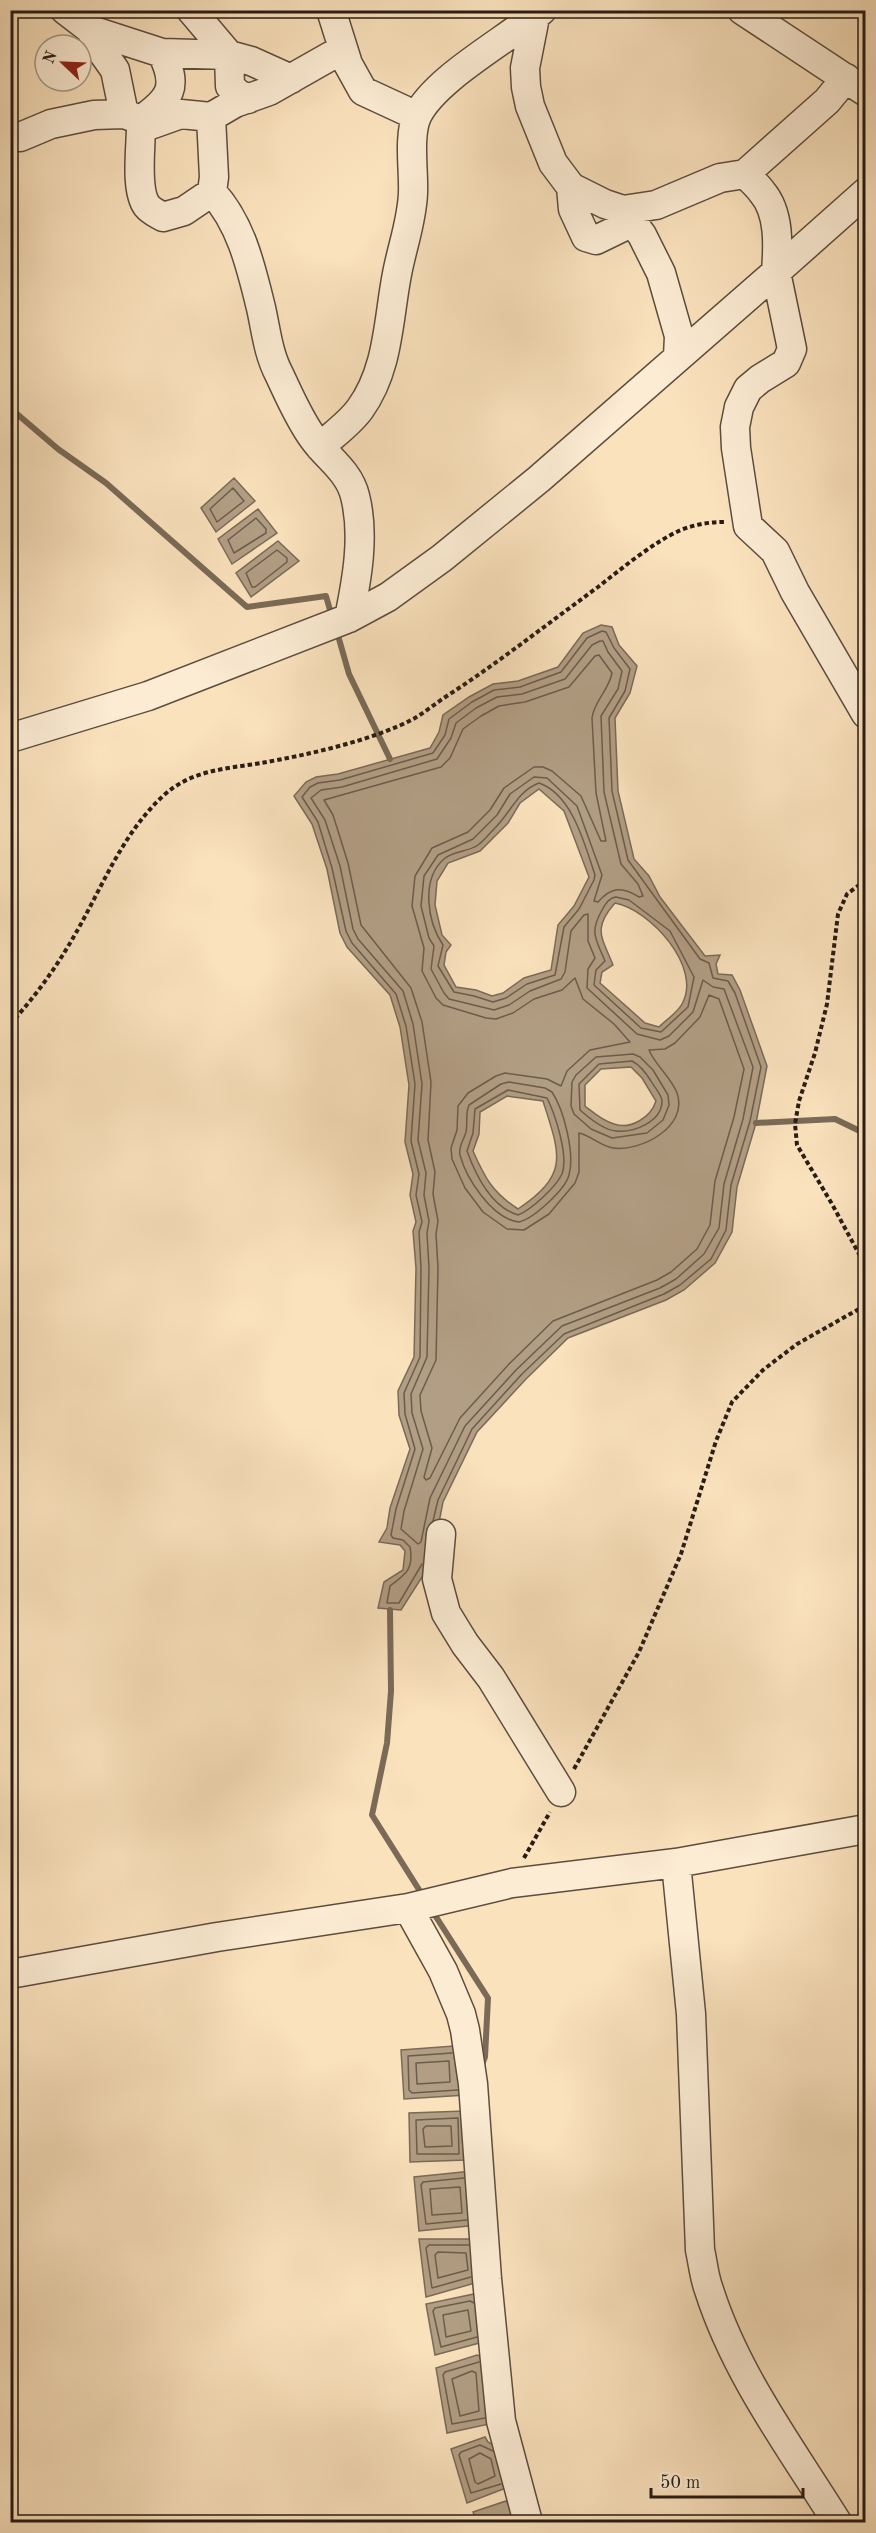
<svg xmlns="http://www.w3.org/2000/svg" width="876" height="2533" viewBox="0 0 876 2533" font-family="'Old Standard TT',serif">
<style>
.water{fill:#b29e84;stroke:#7a6a57;stroke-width:1.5;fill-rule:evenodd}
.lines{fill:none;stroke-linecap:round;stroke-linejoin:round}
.shore{stroke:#6c5c4c;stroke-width:1.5}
.stream{stroke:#7a6a57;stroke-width:6}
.minor-casing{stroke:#5c4d3e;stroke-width:31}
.path{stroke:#271b14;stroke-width:4;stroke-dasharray:4.5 3;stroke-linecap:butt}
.minor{stroke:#fcecd4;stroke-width:28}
</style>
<rect width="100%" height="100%" fill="#fae2bd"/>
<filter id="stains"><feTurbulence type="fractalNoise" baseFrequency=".00333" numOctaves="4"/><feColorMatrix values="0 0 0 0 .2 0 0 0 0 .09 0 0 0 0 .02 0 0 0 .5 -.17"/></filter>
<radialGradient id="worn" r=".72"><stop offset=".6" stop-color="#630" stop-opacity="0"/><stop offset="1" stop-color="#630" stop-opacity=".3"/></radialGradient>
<path class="water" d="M234,478L255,501L216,532L201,508Z
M258,509L277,533L232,564L218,539Z
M278,541L299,561L251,597L236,573Z
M601,625L612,627L619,645L637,666L630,693L615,718L618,791L634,859L649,876L660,897L705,956L720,955L716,964L718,974L732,975L740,990L767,1066L756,1123L737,1187L732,1232L715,1263L684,1290L666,1300L568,1338L526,1379L477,1432L443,1502L431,1563L401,1610L378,1608L384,1582L403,1570L405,1551L400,1545L379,1542L387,1528L390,1508L410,1449L399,1415L398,1391L414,1357L416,1268L413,1231L416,1222L410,1195L413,1174L405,1142L409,1085L400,1027L390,995L347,947L340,933L327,869L312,824L294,796L306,782L316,777L338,774L430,748L439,732L443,715L469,697L493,684L518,681L558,667L583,633ZM539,789L564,811L589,877L574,906L558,925L551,970L524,978L503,993L492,996L476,990L456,987L444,965L446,952L451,945L442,935L435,905L437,881L448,863L480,851L508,823L520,803ZM615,903C649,909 703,967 682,1004C678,1012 666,1020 659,1027L645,1023L600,983L602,972L613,965C602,937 592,929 615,903ZM631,1067L642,1078L656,1101C651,1117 631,1130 614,1124C603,1121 594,1113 585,1106V1085L601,1069ZM507,1096L543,1101C560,1155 570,1174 518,1209C492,1192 485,1178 473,1151L479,1134L480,1112Z
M454,2046L466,2095L404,2099L401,2050Z
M465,2111L466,2160L410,2162L409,2113Z
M472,2171L478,2225L419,2231L414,2177Z
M419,2239H472L482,2281L426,2297Z
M474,2294L487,2341L435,2355L426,2304Z
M477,2355L488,2359L494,2423L447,2433L436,2368Z
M485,2437L488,2442L493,2445L511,2486L467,2503L451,2449Z
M506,2501L522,2522H477L473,2512Z"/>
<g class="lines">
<path class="shore" d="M233,488L244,501L217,522L210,509Z
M256,518L266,529V533L234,553L228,540Z
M277,550L287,558V562L255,587H252L246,573Z
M600,641H603L608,652L622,671L618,689L601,716L604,792L621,864L638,884L643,896L639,897C622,886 611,887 598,902L594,901L602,875L577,806L547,778L534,777L510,794L497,815L473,839L438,855L424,876L421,906L429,938L434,946L431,969L444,993L449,999L494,1010L509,1005L530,991L561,979L565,972L571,931L584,915L588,914V941L595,958L588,969L587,988L637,1034L660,1040L669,1036L693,1012L703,980L713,987L724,989L753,1067L743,1119L724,1184L719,1228L704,1254L676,1279L660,1288L562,1326L516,1370L465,1426L430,1498L421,1542L418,1544L401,1529L404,1511L423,1449L412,1413L411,1394L427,1357L429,1268L427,1233L429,1221L424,1195L426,1173L418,1140L422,1084L413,1024L403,991L358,939L353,929L340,866L325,820L311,798L321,790L342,787L437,759L451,738L456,723L476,708L497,697L522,694L565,679L592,645Z
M599,655L612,673C609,690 594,701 592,718L596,793L606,841H601L581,796L552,771L543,767H534L504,788L490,810L468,832L432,848L415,876L412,906L424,948L422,971L436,998L443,1005L486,1018L496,1019L513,1013L534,999L562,990L575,978L583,999L614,1024L630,1042L590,1050L567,1071L561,1086L547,1079L505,1073L496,1076L468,1093L458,1106L457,1130L451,1148L452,1159L465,1188L483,1212L507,1229L524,1230L549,1214L575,1183L579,1172V1133C590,1135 600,1146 613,1148C640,1152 689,1127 677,1093C671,1077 655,1065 649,1050L665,1049L675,1043L700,1017L709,995L719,999L744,1069L734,1117L715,1181L710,1225L697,1249L671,1272L657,1280L553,1321L510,1363L460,1418L430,1478L426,1480L424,1477L432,1448L421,1411L420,1395L436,1360L438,1268L436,1234L438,1221L433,1194L435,1172L428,1140L431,1082L422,1022L411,988L361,925L348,863L333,815L324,800L441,767L450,758L463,729L481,716L499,706L525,702L569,687L595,656Z
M539,783C572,794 585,845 595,875L594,880L579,909L564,927L555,975L527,984L506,998L493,1002L474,996L454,992L438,966L443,945C428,923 420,880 444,859C453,851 468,852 478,845C484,841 489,834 494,829C510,814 517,791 539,783Z
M616,897L629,900L670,931L694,977L688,1007L661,1032L641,1028L594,985L596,970L605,961C596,939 589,933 602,910C606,903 609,898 616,897Z
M633,1054L640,1057L653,1070L668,1095L669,1105L663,1120L647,1133L612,1138L591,1129L574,1114L571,1106L572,1082L576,1075L596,1057Z
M632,1061C640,1065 646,1073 651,1081C654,1087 662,1095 662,1101C662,1122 633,1133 616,1131C603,1130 589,1118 580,1110L579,1084L599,1064Z
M509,1082L545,1088L552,1092C564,1110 575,1154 569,1175C565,1190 533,1219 519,1222C492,1219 466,1178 460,1155C458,1146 464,1140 466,1132C468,1123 465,1114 469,1105L501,1084Z
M508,1090L547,1098C555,1114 569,1156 562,1174C556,1187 531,1210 518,1215C491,1207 476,1176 467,1151L473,1133L475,1109Z
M422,1564L399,1603H387L390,1586C406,1574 414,1569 410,1547L403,1540L393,1538L391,1535L396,1509L415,1449L405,1414L404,1393L420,1357L421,1268L419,1232L422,1222L416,1195L419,1174L411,1141L415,1084L406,1026L396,994L352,943L346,931L332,868L318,822L302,797L310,787L318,783L340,780L433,753L445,735L449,719L472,702L494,690L520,687L561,672L587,638L602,631L606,632L614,648L630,669L625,691L609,718L612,791L628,860L700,959L709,963L713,978L728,981L735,993L761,1067L750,1121L731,1185L726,1230L711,1259L680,1285L664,1294L564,1334L522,1374L472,1429L438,1500L433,1521
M452,2053L408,2056L409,2090L412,2093L458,2090
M449,2061L450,2082L417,2084L416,2063Z
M458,2118L459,2154H417L416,2120Z
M426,2126H451L452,2146L425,2147L423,2129Z
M464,2178L423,2182L421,2185L426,2224L467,2220
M460,2187L462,2213L432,2215L430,2189Z
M469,2245H429L426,2248L432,2288L471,2277
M438,2252L466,2253L468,2270L438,2278L435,2255Z
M474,2303L470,2301L435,2308L433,2311L441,2347L477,2337
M468,2310L471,2331L446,2337L443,2315Z
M479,2362L445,2372L443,2375L452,2424L485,2418
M472,2371L476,2373L479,2411L460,2416L452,2379Z
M493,2451L480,2445L461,2452L459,2455L471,2493L501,2484
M480,2453L491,2459L495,2476L478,2484L475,2482L469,2459Z"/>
<path class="stream" d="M10,408L58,449L106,483L247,607L326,596L332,617
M337,632L349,674L390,759
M756,1123L835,1119L866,1134
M390,1610L391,1691L387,1743L372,1815L423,1896
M431,1909L488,1998L485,2057L482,2065"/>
<defs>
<path id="minor" d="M65,10L91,30L162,53L229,55L251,61L291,79
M191,10L229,55L230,86L237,93L248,99
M331,10L348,64L363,91L417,116
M742,10L866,92
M535,17L525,68L526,87L530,106L553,163L571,187L605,204L623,210L656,205L720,178L745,174L827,101L846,78
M91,30L98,46L115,70L124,114
M141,120C142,141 134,189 147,206C151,211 158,214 163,217L184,211L212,192L214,177L211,117
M141,120C170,99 179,88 162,53
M20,137L51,124L94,115L124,114L153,124L181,114L211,117L235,103L269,91L343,49
M571,187L573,209L586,237L596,240L633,222
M212,192C241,223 251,267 261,308C266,330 268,353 279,374C289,395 299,419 313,438C327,458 349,471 355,496C365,535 357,579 349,618
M866,192L776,272L792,349L786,363L760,379L748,389L739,407L735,427L736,448L748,526L775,551L795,592L866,714
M623,210L642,235L661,273L679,336L678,357
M320,447C333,435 350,423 360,409C389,369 388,320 397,274C402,247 412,221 413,193C414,171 408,136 417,116C435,78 509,39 542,10
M10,738L148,696L349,618L388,597L442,558L539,479L776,272C778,246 780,213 762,192C757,185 751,180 745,174
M441,1534L437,1579L446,1613L465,1644L491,1678L561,1792
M676,1863L691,2014L700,2250C703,2263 704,2277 709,2290C736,2375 791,2448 837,2522
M408,1908L443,1971L461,2014L465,2030L473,2084L487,2279L501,2421L528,2522
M10,1974L217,1937L408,1908L512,1883L676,1863L866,1829"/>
</defs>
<use href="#minor" class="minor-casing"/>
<path class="path" d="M866,880L847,894L838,914L827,1004L815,1053L799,1101L795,1124L797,1145L832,1204L866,1267
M10,1024C36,996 58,965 77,931C103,885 123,833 163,796C191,770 225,769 261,763C307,755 375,740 415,718C428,710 440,700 453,692C503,659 550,622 598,587C621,569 655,541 681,530C696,524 709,522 726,522
M574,1769L639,1652L681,1554L716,1441L732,1402L763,1370L797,1344L866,1305
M524,1858L550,1812"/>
<use href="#minor" class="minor"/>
</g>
<rect width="876" height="2533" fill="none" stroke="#fae2bd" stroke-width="36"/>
<rect x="12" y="12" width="852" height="2509" fill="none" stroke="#271b14" stroke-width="3"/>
<rect x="18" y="18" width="840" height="2497" fill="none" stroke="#271b14" stroke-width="1.5"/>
<g transform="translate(63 63) rotate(293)"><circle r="28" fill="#fcecd4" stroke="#a79887" stroke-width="1.5"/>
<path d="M0-4.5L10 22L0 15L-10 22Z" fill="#8f2418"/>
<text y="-9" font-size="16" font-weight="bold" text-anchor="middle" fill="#271b14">N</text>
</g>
<path d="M651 2488v9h152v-9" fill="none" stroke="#271b14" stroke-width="3"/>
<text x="660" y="2488" font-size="18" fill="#271b14" stroke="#fcecd4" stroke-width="4.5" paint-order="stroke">50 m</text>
<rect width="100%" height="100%" filter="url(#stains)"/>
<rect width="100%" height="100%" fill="url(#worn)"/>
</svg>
